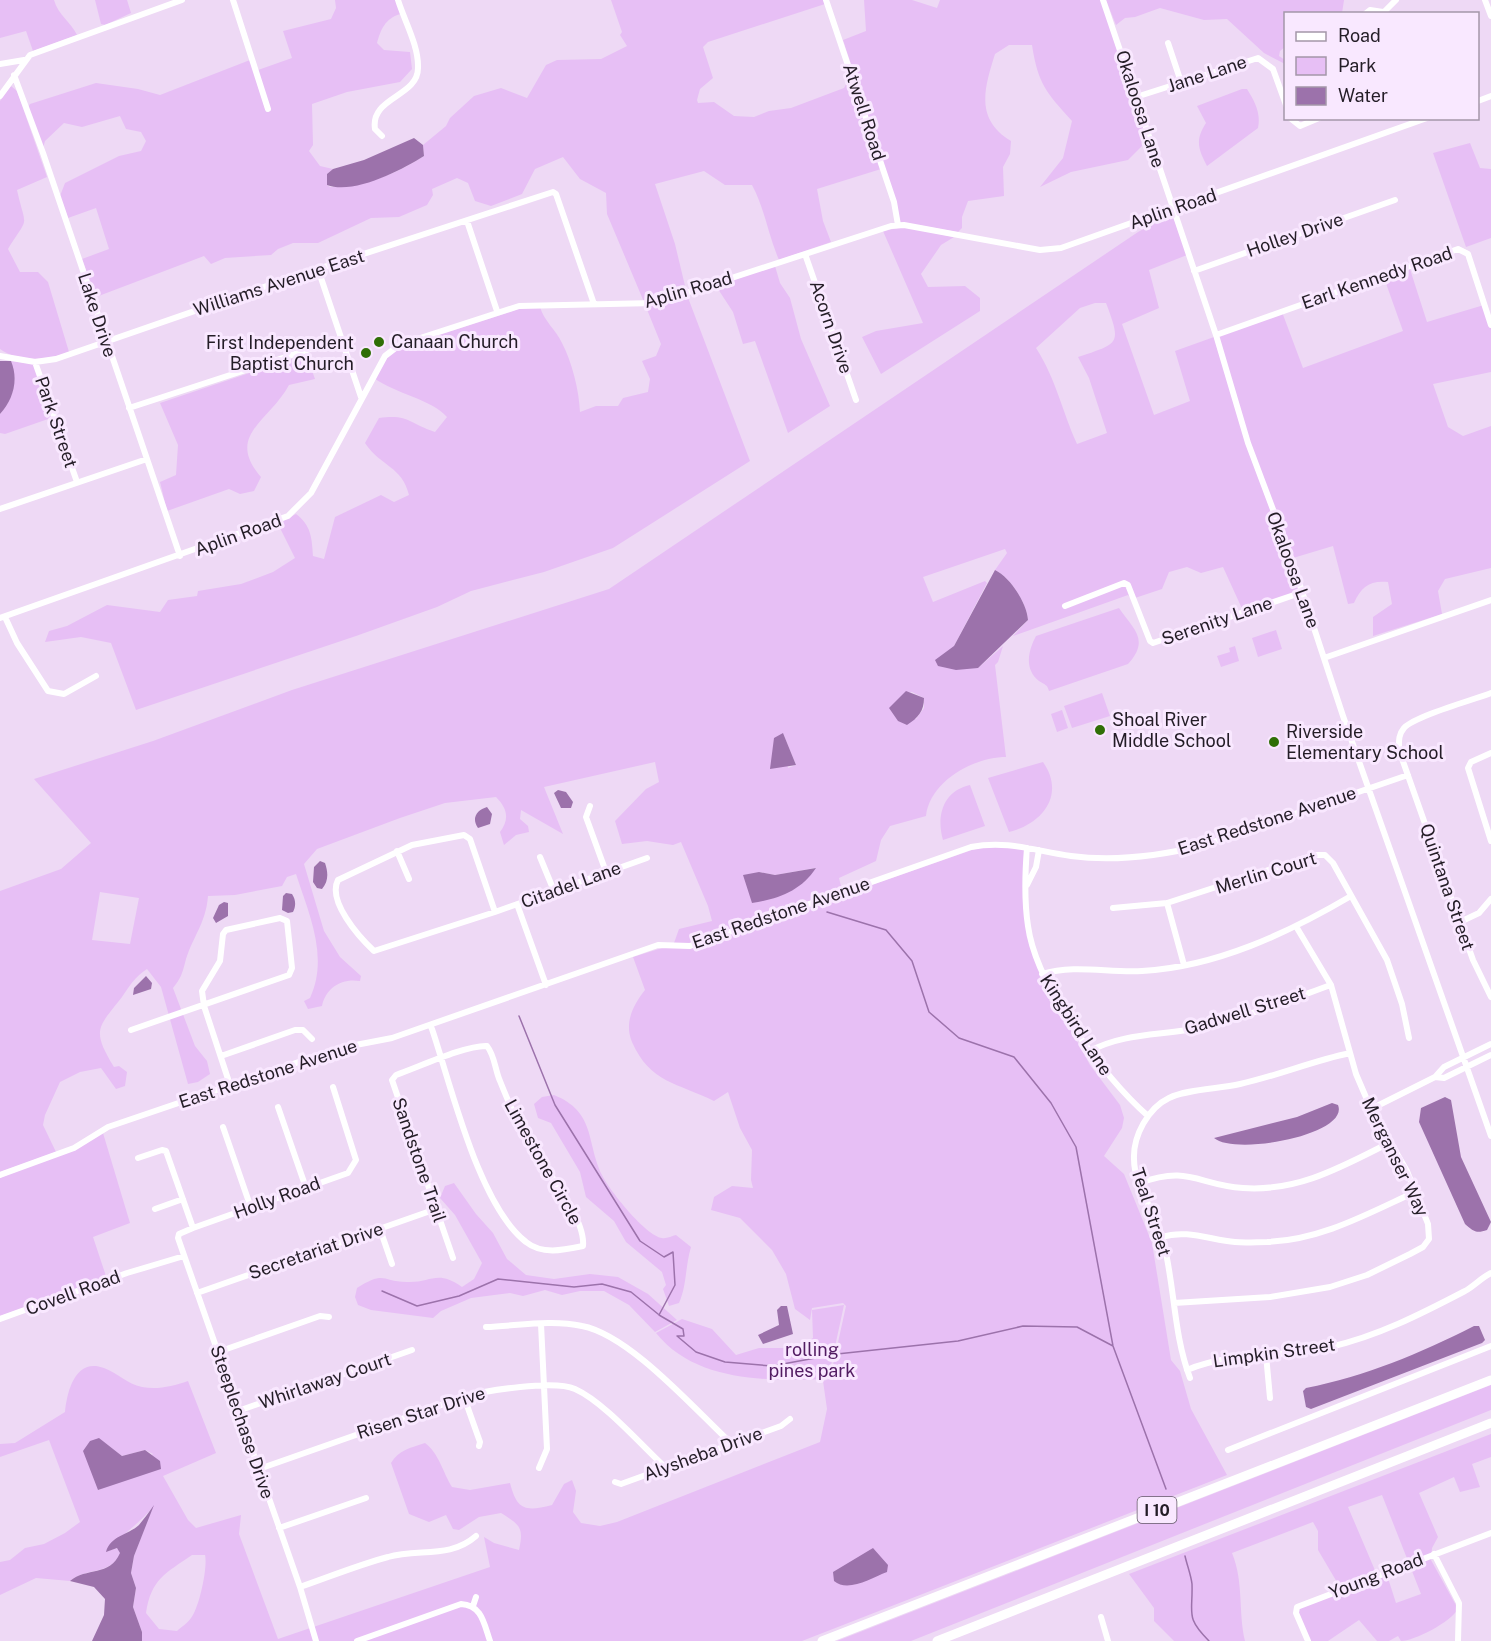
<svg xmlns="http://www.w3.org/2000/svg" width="1491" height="1641" viewBox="0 0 1491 1641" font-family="'Public Sans',sans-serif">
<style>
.green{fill:#e7bff5;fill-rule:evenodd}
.water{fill:#9c72ab}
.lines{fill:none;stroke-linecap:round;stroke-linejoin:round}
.stream{stroke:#9c72ab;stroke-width:1.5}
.minor{stroke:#fff;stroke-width:6}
.highway{stroke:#fff;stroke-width:9}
.poi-dot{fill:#2f6f06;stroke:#f9e8ff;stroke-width:2}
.labels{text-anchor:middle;stroke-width:6;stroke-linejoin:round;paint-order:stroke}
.shield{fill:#f9e8ff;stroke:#645a68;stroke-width:1.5}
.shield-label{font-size:16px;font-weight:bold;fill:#241d27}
.street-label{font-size:18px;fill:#241d27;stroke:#f9e8ff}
.poi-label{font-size:18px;fill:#241d27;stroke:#f9e8ff;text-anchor:start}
.park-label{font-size:18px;fill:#521b62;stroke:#f9e8ff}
</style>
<rect width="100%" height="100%" fill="#eed9f5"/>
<path class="green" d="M0,0H54C58,15 71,22 77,35L33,51L26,31L0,38Z
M95,0H127L131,13L105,25L101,24Z
M335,0H396L400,14C385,19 381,29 377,43L384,50L410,52L412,69L400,82L347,92L312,104L313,145L309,151L320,166L333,169L327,174V185L330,187C364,187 396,174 424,156L423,145L446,126L450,118L474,96L501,88L527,98L546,65L557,60L601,59L627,46L620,35L622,32L611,0H824L825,4L708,42L703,47L713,78L700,89L697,100L698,103L714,102L734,116L754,117L769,111L791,108L844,88L850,77L881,169L817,189L823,221L831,242L779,260C768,235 765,209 752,185H725L704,171L655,184L675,244L686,290L644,302L607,214L606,193L580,179L563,157L535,169L522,194L491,206L475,201L468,183L457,178L432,189L433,195L427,205L399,217L371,218L318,243H293L278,249L271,255L225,258L211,264L204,256L96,297L82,259L109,249L96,208L68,218L60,196L65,183L119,156L141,151L146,141L141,132L126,129L120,116L82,127L64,123L45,141L43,148L28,107L30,104L96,83L138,89L160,95L250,60L266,112L270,111L258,70L292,58L283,31L331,19L336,8Z
M864,0H912L937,8L940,0H1101L1148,140L1128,160L1071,172L1040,187L1063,158L1072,121C1046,92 1038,84 1032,45H1009L995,54C984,89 975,119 1011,141L1010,154L1003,167L1004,196L968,201L962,217V228L958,232L900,222L896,201L843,40L866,31Z
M1106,0H1344L1342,13L1286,14L1285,47L1280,51L1279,56L1285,60V64L1264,53L1227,19L1204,20L1160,8L1135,17L1125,18L1116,25Z
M11,86L17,91L47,177L17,190C26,230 30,214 8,249L20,272H38L48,282L69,352C47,360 20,363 0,349V101Z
M1242,89H1247C1255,102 1261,113 1258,128L1207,166C1198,149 1195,140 1206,123L1197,106Z
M1470,143L1480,168L1491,169V238L1466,247L1433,153Z
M1172,213L1187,255L1149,270L1159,308L1122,324L1154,415L1190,401L1175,351L1214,337L1246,444L1301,593L1244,613L1223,567L1201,573L1187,567L1169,572L1162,589L1132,599L1128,595L1013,636L1028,620C1027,603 1010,577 995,570L1007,553L1005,549L923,577L933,602L985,581L987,583L954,646L978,668L1003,646L998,662L995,665L1006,757C974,757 930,781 926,816L890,826L881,840L876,861L839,878L842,890L689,943H674L679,929L712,921L708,906L681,842L673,845L647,841L622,844L615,821L646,789L659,782L655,762L544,787L563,834L521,810L520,819L528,826L529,832L516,835L504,845L500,832C510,819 507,808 496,797L445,803L400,818L317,849L304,864L324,931L340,957L361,976L360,981C341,978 326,988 322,1006L308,1009L304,1001L310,998C329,957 309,914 296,874L287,877L282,886L235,895L208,896C206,924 191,939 185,963C182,974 181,978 173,988L195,1046L207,1061L210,1074L198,1082L188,1084L161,987L147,969C135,977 130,985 122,997C98,1028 91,1029 114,1067L119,1066L127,1072L125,1086L116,1089L101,1068L80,1072L60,1082L45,1115L43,1125L56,1152L0,1172V891L61,869L91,843L34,779L153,741L292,690L609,589L1138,232ZM1095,303H1106C1122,345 1119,343 1078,357L1089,378L1107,433L1077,444C1062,411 1056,379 1036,348L1080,308ZM912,692L924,698V708L916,719L890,709L905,693ZM783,733L796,765L788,768ZM815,868H816L752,903L759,872L775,875ZM100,892L139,898L130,944L92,940Z
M904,227L954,237L941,245L921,274L928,287L965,286L980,298V311L881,374L862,337L876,331L923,323L883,231Z
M775,266L780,283L790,298L801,339L830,406L788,433L755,341L743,344L733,312L716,286Z
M1409,266L1427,322L1484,305L1491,327V372L1433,384L1448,427L1463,436L1491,426V568L1445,579L1438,591L1442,614L1373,636V617L1392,604L1388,582C1370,580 1361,587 1354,603L1348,604L1333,546L1293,558L1250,442L1218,335L1282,312L1303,368L1403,331L1383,275Z
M687,295L750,461L613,548L544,572L471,591L437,607L356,636L136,710L111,643L81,637L45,642L49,631L67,626L107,605L160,612L168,600L197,596L198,591L241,584L273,572L295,558L278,524L296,514C311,525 312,538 313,556L324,559L335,517L381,495L394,502L409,495C402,466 381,467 365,443L379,418C409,414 408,423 435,432L447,417C431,399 396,394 374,378L386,358L399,348L519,309L540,307C544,321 556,330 562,343C572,362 579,390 580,412L596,406H618L623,398L648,392L650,379L642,361L656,356L661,344L646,307Z
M306,354L315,379L289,385C269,422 225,435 261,477L254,491L240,494L229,489L167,511L160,482L176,475L178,445L160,403Z
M10,361L34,364L51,418L5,434L0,433V414C13,400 19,379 10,361Z
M1119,608C1132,628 1151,639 1128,664L1049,691C1047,684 1045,685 1039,681C1024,669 1028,651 1036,636Z
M1276,630L1282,649L1258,657L1252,638Z
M1235,646L1239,661L1221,667L1217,656L1230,652L1229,648Z
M1102,693L1110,716L1072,728L1064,706Z
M1062,710L1068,728L1057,732L1051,714Z
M1043,762C1066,795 1042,824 1009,832L988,778Z
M970,785L985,826L943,840C936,816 943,791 970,785Z
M988,846H1010L1030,851L1025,882L1032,951L1040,973L1090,1065L1120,1105L1124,1118L1122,1128L1104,1156L1124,1174L1152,1243L1171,1360L1180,1371L1191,1409L1227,1475L802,1641H142V1632L133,1607L136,1588L131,1573L134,1556L152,1508C138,1525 121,1535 107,1551L118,1548L121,1553C110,1576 86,1567 70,1581L36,1578L0,1595V1562L10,1560L25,1548L44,1544L65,1533L80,1522L49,1440L0,1457V1444L15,1443L65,1412C67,1392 75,1357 104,1368C118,1373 127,1384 142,1387C158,1390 173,1386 188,1381L216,1453L163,1476L188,1520L196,1528L241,1515L239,1534L278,1639L490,1567L484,1537L494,1543L519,1550C524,1527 520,1525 501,1513L479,1517L459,1530L453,1529L446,1515L429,1522L409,1514L391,1463C399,1450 410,1448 425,1443C439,1453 443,1473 452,1487L470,1490L510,1483C517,1510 525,1512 552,1505L564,1484L572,1480L576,1491L573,1512L581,1523L600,1526L617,1522L820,1442L827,1409L823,1381L830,1379L846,1306L843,1303L812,1308L810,1320L795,1309L786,1274L772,1250L740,1218L711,1210L714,1197L732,1186L753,1188L751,1180L752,1150L740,1128L728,1092L714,1101C678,1083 650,1083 632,1042C624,1023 633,1005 645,990L633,957L662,948H691L972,850ZM105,1443L122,1456L145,1450L153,1454L99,1490L88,1461ZM192,1555H205C208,1567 199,1609 191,1618C188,1623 181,1627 177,1631L159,1629L146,1613C151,1579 166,1573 192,1555Z
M554,1095C596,1112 586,1142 602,1175C609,1190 646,1236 662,1238C666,1239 672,1236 676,1235L691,1247C685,1267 687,1285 679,1303L669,1306L663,1289L666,1285L662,1272L626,1242L614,1221L586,1197L580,1172L551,1123L538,1118L534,1104L542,1097Z
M103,1133L130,1223L93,1237L107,1279L0,1316V1178Z
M454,1183L476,1214L493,1233L507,1259L526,1275L554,1279L590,1274L618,1277L648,1294L677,1320L655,1332L629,1305L604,1291H580L562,1295L545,1290L523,1296L510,1293L471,1298L441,1311L433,1318L371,1310L358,1305L355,1297L357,1288C386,1270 381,1282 407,1282C431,1283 437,1269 462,1287L474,1279L482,1263L455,1215L440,1198L445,1186Z
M844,1305L828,1379C770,1381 696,1383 656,1333L682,1319L712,1329L736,1355L759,1348H797L813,1338L812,1310Z
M1491,1385V1410L911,1641H837Z
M1491,1434V1457L1472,1464L1480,1487L1460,1492L1454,1477L1419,1493L1438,1537L1432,1548L1431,1560L1458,1609C1451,1622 1414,1641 1401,1641L1398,1636L1389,1641H1377L1359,1620L1328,1641H1310L1296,1607L1341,1589L1318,1550V1531L1313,1522L1232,1553C1244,1582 1238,1611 1245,1641H1174L1154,1621V1608L1129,1574ZM1382,1495L1421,1594L1396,1603L1386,1572L1377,1575L1348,1507Z"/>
<path class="water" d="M414,138L423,145L424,156C402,170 354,195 327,185V174L333,169L364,160Z
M0,361H11C19,380 13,400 0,414Z
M995,570C1010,577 1027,603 1028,620L978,668L956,670L938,666L935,660L954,646Z
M906,691L924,698C924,711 918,718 907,725L898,721L889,708Z
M783,733L796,765L770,769L774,738Z
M558,790L566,792L573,802L571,808H561L554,793Z
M487,807L492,814L490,824L478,828C471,818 477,810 487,807Z
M320,861L325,863C328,872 329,881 322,889L317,888L313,882L314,867Z
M816,868C801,891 778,899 752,903L743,875L759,872L775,875Z
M286,893L292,894C296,900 296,906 293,912L288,913L282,910L283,896Z
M224,902L228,903V916L216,923L213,918L219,905Z
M146,976L152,983L151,989L133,995L134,988Z
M1445,1097L1451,1100L1461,1157L1491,1222L1487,1230C1476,1234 1473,1231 1465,1224L1419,1122L1421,1108Z
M1332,1103L1338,1105C1350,1135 1235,1156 1214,1138L1297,1117Z
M781,1306H787L793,1334L763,1344L758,1335L779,1325L777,1310Z
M1474,1326H1479L1485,1340L1482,1343L1311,1409L1306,1407L1303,1391L1306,1388C1366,1376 1419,1354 1474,1326Z
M99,1438L122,1456L145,1450L160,1461L161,1469L98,1490L83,1451L90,1441Z
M154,1505L134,1556L131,1573L136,1588L133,1607L142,1632V1641H92L104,1615L105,1599L94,1587L70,1581C86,1567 110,1577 120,1553L117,1548L106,1552C110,1536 128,1535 139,1525C144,1519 149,1512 154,1505Z
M873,1548L888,1565L887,1572C871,1578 848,1593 834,1581L833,1572Z"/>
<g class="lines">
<path class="stream" d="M827,912L886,930L912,961L929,1012L959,1038L1014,1057L1051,1103L1076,1147L1113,1346L1166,1489
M519,1016L555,1105L640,1241L664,1257L673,1252L675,1285L659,1315L683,1329L684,1336H677L696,1352L725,1362L772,1366L837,1354L958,1341L1023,1326L1077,1327L1113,1346
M382,1291L417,1306L459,1296L498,1279L574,1287L602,1284L631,1292L658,1314
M1185,1556C1187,1565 1191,1575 1192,1584C1193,1614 1185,1617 1209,1641"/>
<path class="minor" d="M233,0L268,109
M826,0L894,202L898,225
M1103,0L1216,335L1248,443L1289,552L1343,716L1491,1136
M1485,0L1491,16
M1365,14L1370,10L1383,12
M1382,14L1396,0
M1168,43L1181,82
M0,64L24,60
M14,75L43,153L180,556
M0,96L30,55L182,0
M1136,97L1258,58L1273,69L1286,105
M1478,101L1491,96
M1290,118L1300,126L1319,118
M382,136L375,129C370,97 418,97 418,68C419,46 404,20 398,0
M467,221L497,311
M805,254L856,400
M318,269L361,397
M1194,271L1395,200
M1216,335L1458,249L1468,254L1491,325
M0,356L35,362L56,359L284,280L553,192L556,194L594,304
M35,362L77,482
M129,408L341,339
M0,509L147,459
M1065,606L1124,583L1128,585L1150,641L1153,643L1303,592
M5,617L17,643L48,691L64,694L96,676
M0,618L288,516L311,493L385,356L398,346L414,340L519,306L655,303L891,226L904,225L1040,250L1061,248L1427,118
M1324,658L1491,600
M1491,693C1473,700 1415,716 1404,728C1398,735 1399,742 1399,750L1473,960L1491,997
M1491,753L1471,762L1468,768L1491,841
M590,806L586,817L606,872
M1027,848C1025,873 1024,900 1028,926C1036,985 1103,1077 1148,1116
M397,851L409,879
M540,857L554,891
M1027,885L1036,867L1039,850
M1167,903L1184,965
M517,904L546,985
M1113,908L1167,903L1315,855H1325L1333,863L1387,960L1402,1004L1409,1038
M495,912L470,839L464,835L412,845L338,880C327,901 359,937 374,951L495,912L647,858
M1460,922L1479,913L1491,899
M1042,974C1075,964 1108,973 1142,971C1216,967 1288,933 1351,896
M430,1025L432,1029C451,1085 479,1206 526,1242C542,1255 564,1250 583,1246C586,1217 542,1165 527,1140C516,1121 508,1101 500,1081C495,1070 495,1056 487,1046C466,1045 419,1067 396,1075L392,1080L453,1258
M131,1030L289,975L292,968L287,921L280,918L226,930L223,934L220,961L202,991L204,1006L230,1085
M1090,1051C1125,1032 1164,1036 1203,1027C1246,1017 1289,1000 1331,985
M221,1056L295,1030H303L312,1039
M1435,1077L1444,1078L1491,1055
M278,1107L306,1188
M1371,1109L1435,1077L1444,1067L1491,1044
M223,1127L251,1208
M138,1158L162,1150L166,1151L193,1228
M0,1175L74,1148L108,1127L340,1048L392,1038L658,945L690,946L971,847C1008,840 1035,851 1071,856C1116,862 1160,856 1204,845L1408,775
M1140,1183C1189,1165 1198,1185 1243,1188C1299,1192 1343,1166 1391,1142
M155,1209L183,1199
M380,1229L392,1264
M1162,1237C1186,1229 1211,1240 1235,1242C1245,1243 1257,1242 1267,1242C1321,1240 1367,1214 1415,1192
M197,1293L436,1209
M1174,1303L1270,1297L1330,1287L1367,1275L1410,1254L1423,1247L1429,1239L1428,1224L1407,1171L1371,1109L1356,1074L1331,985L1297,928
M0,1319L127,1273L184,1256
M486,1327C517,1326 551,1319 582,1326C630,1335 695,1410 732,1444
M218,1352L320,1316L329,1317
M1266,1355L1270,1398
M1187,1370C1232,1351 1282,1358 1330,1347C1378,1336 1421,1314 1465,1291C1474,1286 1481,1278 1491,1273
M1190,1378C1173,1333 1175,1286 1163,1240C1156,1212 1134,1187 1134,1159C1133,1136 1148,1108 1169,1098C1187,1089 1219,1089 1240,1084C1277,1076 1312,1061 1350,1053
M464,1397L480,1442L479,1446
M238,1411L412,1350
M1228,1450L1491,1346
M539,1468L547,1449L541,1324
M259,1469L464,1397C487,1390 554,1380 575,1389C604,1402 641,1445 666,1468
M615,1482L621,1484L781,1426L790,1419
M279,1528L366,1498
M1434,1554L1459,1603L1458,1641
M300,1587C329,1577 358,1565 388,1557C418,1548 450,1559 476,1536
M473,1606L476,1597
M1101,1617L1108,1641
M316,1641L300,1587L178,1238L179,1234L193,1228L348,1173L356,1160L333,1087
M357,1641L461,1604C482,1605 484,1624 490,1641
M1308,1641L1296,1613L1297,1607L1491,1533"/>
<path class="highway" d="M822,1641L1491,1380
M937,1641L1491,1423"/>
</g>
<g class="poi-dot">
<circle cx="379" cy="342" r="6"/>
<circle cx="366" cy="353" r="6"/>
<circle cx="1100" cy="730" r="6"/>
<circle cx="1274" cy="742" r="6"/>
</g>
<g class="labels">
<rect class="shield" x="1137.5" y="1497" width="39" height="26" rx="4.5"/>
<g class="shield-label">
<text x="1157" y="1516">I 10</text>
</g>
<g class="street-label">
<text transform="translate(1207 74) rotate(-18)" y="6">Jane Lane</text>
<text transform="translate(1140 109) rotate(72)" y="6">Okaloosa Lane</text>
<text transform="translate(864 112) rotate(72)" y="6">Atwell Road</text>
<text transform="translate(1173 209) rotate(-19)" y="6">Aplin Road</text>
<text transform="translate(1295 235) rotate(-19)" y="6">Holley Drive</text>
<text transform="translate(1377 278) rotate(-19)" y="6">Earl Kennedy Road</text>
<text transform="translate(279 283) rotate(-18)" y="6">Williams Avenue East</text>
<text transform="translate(688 290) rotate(-16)" y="6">Aplin Road</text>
<text transform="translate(97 315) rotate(72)" y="6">Lake Drive</text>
<text transform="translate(831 327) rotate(71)" y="6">Acorn Drive</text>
<text transform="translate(56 422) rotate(71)" y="6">Park Street</text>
<text transform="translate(238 535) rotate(-20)" y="6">Aplin Road</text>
<text transform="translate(1293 570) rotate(70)" y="6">Okaloosa Lane</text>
<text transform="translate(1217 621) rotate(-19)" y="6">Serenity Lane</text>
<text transform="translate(1267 821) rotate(-18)" y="6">East Redstone Avenue</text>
<text transform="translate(1266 873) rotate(-17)" y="6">Merlin Court</text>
<text transform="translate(571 885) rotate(-20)" y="6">Citadel Lane</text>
<text transform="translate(1447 887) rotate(71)" y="6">Quintana Street</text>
<text transform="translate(781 913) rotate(-19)" y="6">East Redstone Avenue</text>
<text transform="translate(1245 1011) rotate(-17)" y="6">Gadwell Street</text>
<text transform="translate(1076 1025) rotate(57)" y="6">Kingbird Lane</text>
<text transform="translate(268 1074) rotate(-18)" y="6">East Redstone Avenue</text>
<text transform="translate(1395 1157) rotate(64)" y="6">Merganser Way</text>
<text transform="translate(419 1160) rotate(71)" y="6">Sandstone Trail</text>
<text transform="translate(543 1162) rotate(61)" y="6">Limestone Circle</text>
<text transform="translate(277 1198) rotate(-20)" y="6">Holly Road</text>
<text transform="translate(1151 1212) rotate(72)" y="6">Teal Street</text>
<text transform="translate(316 1251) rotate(-19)" y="6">Secretariat Drive</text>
<text transform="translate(73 1293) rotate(-20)" y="6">Covell Road</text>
<text transform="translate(1274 1353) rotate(-8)" y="6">Limpkin Street</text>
<text transform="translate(325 1381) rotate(-19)" y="6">Whirlaway Court</text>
<text transform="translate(421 1413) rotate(-18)" y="6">Risen Star Drive</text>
<text transform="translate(242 1422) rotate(71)" y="6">Steeplechase Drive</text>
<text transform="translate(703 1454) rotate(-20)" y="6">Alysheba Drive</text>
<text transform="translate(1376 1576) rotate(-21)" y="6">Young Road</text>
</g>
<g class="poi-label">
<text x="391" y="348">Canaan Church</text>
<text x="354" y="349" text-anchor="end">First Independent<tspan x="354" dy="21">Baptist Church</tspan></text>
<text x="1112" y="726">Shoal River<tspan x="1112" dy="21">Middle School</tspan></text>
<text x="1286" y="738">Riverside<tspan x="1286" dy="21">Elementary School</tspan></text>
</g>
<g class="park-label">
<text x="812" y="1356">rolling<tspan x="812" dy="21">pines park</tspan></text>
</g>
</g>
<rect x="1284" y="12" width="195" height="108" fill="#f9e8ff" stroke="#a497a9" stroke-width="1.5"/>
<rect x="1296" y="32" width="30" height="9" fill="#ffffff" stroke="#a497a9" stroke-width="1.5"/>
<text x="1338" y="42" font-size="18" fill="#241d27">Road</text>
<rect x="1296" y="57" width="30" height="18" fill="#e7bff5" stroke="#a497a9" stroke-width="1.5"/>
<text x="1338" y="72" font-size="18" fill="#241d27">Park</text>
<rect x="1296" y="87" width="30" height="18" fill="#9c72ab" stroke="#a497a9" stroke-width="1.5"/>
<text x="1338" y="102" font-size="18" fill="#241d27">Water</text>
</svg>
